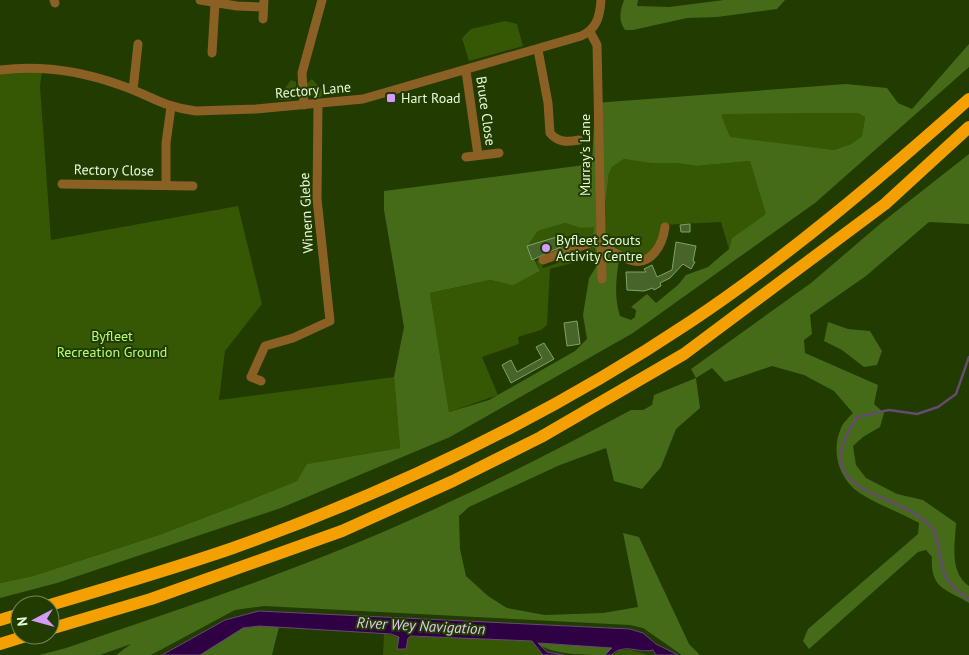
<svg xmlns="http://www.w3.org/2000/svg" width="969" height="655" viewBox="0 0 969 655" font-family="'PT Sans',sans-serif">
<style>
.green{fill:#365805}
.forest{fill:#456b18;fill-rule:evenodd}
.water{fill:#2f0044;stroke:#664b71}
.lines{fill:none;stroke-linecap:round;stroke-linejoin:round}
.stream{stroke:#664b71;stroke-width:2.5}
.building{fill:#47642b;stroke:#82a267}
.minor{stroke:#8b6024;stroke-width:9}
.highway{stroke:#f5a001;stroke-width:12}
.poi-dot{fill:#d59bfa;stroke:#213b00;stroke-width:2}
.labels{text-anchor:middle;stroke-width:4;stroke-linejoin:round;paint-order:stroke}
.street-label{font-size:14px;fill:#e8fada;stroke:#213b00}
.poi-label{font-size:14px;fill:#e8fada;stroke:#213b00;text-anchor:start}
.park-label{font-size:14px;fill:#b8fb76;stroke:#213b00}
.water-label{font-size:15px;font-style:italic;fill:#e1c5f4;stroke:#213b00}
</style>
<rect width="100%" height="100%" fill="#213b00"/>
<path class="green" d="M505,21L517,24L523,46L469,61L462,38L471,29Z
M42,71L40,86L51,240L238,206L262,304L225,351L219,400L394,377L400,448L308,464L297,481L232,507L159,535L33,576L0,583V73Z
M312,79L324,92L321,97L314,98L307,93L306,84Z
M291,80L296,82L297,94L290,100H278L277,99Z
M858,113L865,117L862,136L851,144L834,150L730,138L721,119V115L727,114Z
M624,159L660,163H677L696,166L750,161L767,214L732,238L729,249L721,222L662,225C660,238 650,264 631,257C619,253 618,244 604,242L603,222L609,173L612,167Z
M565,223L581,228L594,226V237L569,245L567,239L527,246L538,231Z
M593,247L596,254L594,257L550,269L547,325L541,330L518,337L519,344L482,357L498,395L449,412L430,293L490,280L513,284L540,271L536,261L541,260L543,268L558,263L556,258L570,254L573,260L589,255L587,249Z
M384,634L399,637L397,648L406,643L410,636L532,641L543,655H383Z
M620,650H631L649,655H613Z"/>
<path class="forest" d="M624,0H638L637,6L669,7L724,0H785L777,9L717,17L687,18L633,30H625C618,20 620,11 624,0Z
M969,44V67L815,203L633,333L450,437L281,508L57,583L0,598V583L33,576L159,535L232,507L297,481L307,464L400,448L394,377L404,327L384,210V191L592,164L595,103L846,84L887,88L898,103L912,109ZM858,113L865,117L862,136L851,144L834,150L730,137L721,115L727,114ZM624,159L652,163H677L696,166L750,161L766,214L732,238L729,249L708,267L686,275L678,285L656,303L647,294L631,307L636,310L635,317L631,320L620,316C614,297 616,279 619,260L610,252L605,253L603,222L609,173L612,167ZM565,223L581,228L594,227L592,246L595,249L596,267L589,278L583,315L587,339L575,351L489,400L449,412L430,293L490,280L513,285L540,271L534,259L555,250L557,252L564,249L560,236L528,245L538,231Z
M969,154V224L929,222L866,276L810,315L812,334L804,340L805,353L878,385L874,404L884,413L880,427L863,437L853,446L856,465L866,478L897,494L923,500L956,523C955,544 949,572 969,586V603C947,589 930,590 932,557L926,550L918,552L809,649L803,641L808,629L918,534L919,523C901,513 881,506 863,495C840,482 830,453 841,428C843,423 849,417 853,413L834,391L804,375L772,366L725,382L712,368L696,378L700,408L676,429L661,467L642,489L614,481L606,448L560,465L469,507L459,516L460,549L466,576L488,596L507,608L545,615L603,613L638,607L623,533L639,537L689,644L700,655H682L643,628L630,625L264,606L235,610L151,655H116L131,644L100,655H39L66,648C153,618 241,589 327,555C432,514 532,463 631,410H643L652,405L654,395L696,378L691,369L811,283L880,224Z
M828,322L848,329L870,331L882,351L877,365L864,367L842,350L824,341Z
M259,626L279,627L272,655H200L243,628Z
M537,643L613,648L605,655C583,655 552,655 537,643Z"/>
<path class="water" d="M259,611L630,629L643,633L656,644L678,655H656L653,650C636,654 627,642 611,655H605L612,648L538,643L547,652L564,655H543L532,641L411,636L408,638L406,649H397L399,637L391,634L259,626L243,628L200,655H162L225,620Z"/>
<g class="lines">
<path class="stream" d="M969,357L956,394L938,407L917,414L889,410L857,417C801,500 904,488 934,531C937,535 937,541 938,546C943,574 943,583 969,599"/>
</g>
<path class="building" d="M690,224V232H681L680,225Z
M560,236L563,246L532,260L527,246Z
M676,242L696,246L693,261L695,262L691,269L683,264L670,278L660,283L661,286L654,290L653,288L644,291L627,290L626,272H646L644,269L652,265L657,277L672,270Z
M577,321L580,344L567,346L564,323Z
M544,343L554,359L511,383L502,365L511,360L517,372L542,358L536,347Z"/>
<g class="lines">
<path class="minor" d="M54,0L55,3
M200,0L237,6L263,7
M263,19L264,0
M590,32L597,45L602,279
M538,50L548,103L550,133C558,143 568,142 579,140
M212,53L215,3
M0,70C41,65 81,71 120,85C150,95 162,107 196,111L256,109L363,99L581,36C597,29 600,16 601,0
M466,71L478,155
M133,90L138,44
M304,105L302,73L322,0
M466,157L499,153
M62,184L193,186
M166,185V143L171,107
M602,245C610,249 620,257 630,260C651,267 663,244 665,227
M543,260L601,239
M261,381L251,377L265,346L293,338L330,321L317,199L318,104"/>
<path class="highway" d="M50,605C111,587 172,569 233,548C393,491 549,416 690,322C790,255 880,178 969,99
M0,620L20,614
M50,629L151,599L342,531L453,481L541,437L684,354L885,204L969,127
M0,644L29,635"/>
</g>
<g class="poi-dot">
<rect x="386" y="93" width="10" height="10" rx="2.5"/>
<circle cx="546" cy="248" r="5"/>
</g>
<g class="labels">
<g class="street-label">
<text transform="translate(313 90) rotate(-5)" y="5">Rectory Lane</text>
<text transform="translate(486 111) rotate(82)" y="5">Bruce Close</text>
<text transform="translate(585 155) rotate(-90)" y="5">Murray's Lane</text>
<text transform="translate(114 170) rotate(1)" y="5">Rectory Close</text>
<text transform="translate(306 213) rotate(-93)" y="5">Winern Glebe</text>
</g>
<g class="poi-label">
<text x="401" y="103">Hart Road</text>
<text x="556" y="245">Byfleet Scouts<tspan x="556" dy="16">Activity Centre</tspan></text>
</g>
<g class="park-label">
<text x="112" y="341">Byfleet<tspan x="112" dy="16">Recreation Ground</tspan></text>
</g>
<g class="water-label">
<text transform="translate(421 626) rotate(3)" y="5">River Wey Navigation</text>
</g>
</g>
<g transform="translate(35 620) rotate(264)"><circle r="24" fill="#213b00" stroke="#718757"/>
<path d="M0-4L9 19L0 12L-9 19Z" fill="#d59bfa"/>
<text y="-8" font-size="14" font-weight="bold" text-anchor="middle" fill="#e8fada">N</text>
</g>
</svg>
